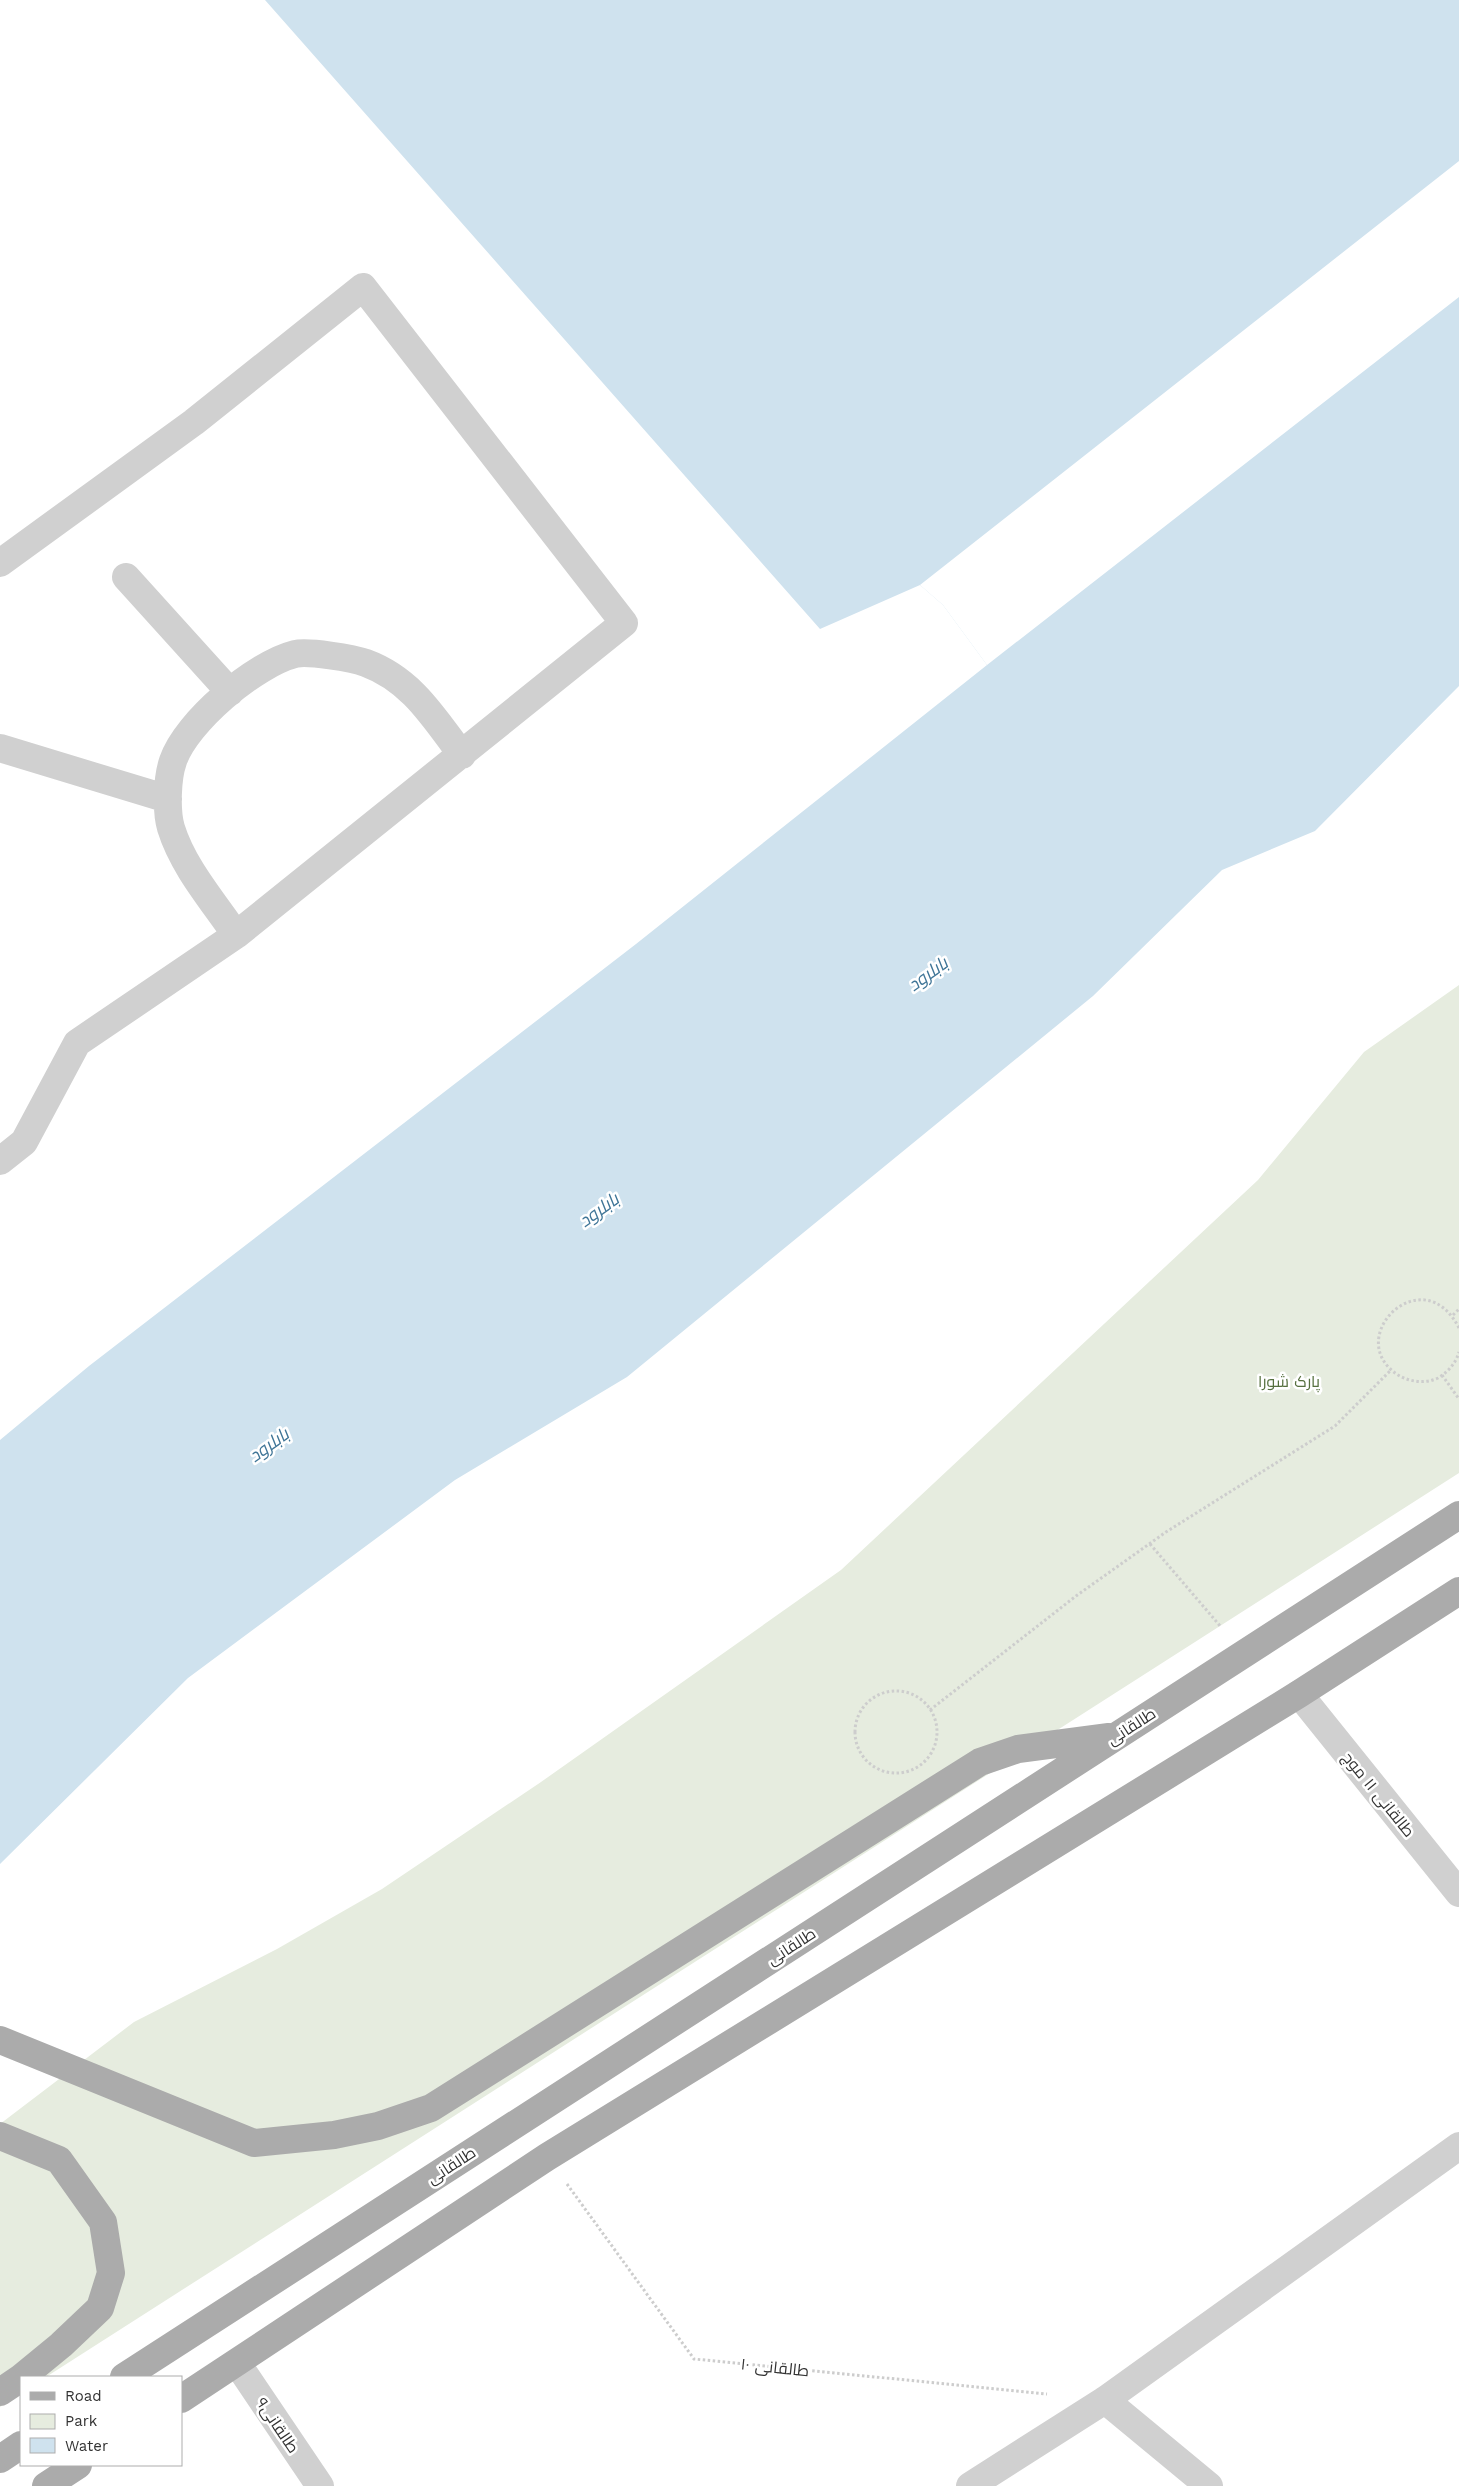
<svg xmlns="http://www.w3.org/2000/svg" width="1459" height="2486" viewBox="0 0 1459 2486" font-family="'Work Sans',Cairo,sans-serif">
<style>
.green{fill:#e6ecdf}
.water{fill:#cfe2ee}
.pier{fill:#fff}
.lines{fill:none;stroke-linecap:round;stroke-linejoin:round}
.path{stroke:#cdcdcd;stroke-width:3;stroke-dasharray:2.5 2.5;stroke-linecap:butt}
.minor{stroke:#d0d0d0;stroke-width:28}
.major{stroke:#ababab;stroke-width:28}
.labels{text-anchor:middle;stroke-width:5;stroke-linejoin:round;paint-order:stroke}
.park-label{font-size:16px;fill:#56703f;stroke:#fff}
.street-label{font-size:16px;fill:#333;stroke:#fff}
.water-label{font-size:18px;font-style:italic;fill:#3f7597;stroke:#fff}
</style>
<rect width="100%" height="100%" fill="#fff"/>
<path class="green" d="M1459,985V1473L46,2377H21V2393L0,2407V2124L134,2022L277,1949L382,1889L541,1782L841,1570L1258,1180L1364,1052Z"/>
<path class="water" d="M265,0H1459V686L1315,831L1222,870L1093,996L627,1377L455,1480L188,1678L0,1864V1440L89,1366L636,944L987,665L943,605L920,585L820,629Z"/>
<path class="pier" d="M1459,161V297L987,665L943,605L920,585Z"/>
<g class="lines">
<path class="path" d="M1453,1315L1459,1309
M1459,1328C1423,1257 1341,1338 1398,1375C1410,1382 1425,1384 1438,1378C1448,1372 1456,1363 1459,1352
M1442,1375L1459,1399
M1150,1544L1221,1627
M855 1732a41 41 0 1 1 82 0a41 41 0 1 1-82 0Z
M930,1710L1076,1596L1166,1532L1335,1426L1391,1370
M567,2184L694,2359L1047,2394"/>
<path class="minor" d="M0,563L194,422L363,287L624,623L236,935L77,1043L24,1142L0,1161
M126,577L230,692
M0,748L168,799
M236,935C213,901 183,867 171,828C166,811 167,778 173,761C186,722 255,664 295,654C308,651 352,658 366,663C412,680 434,718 462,755
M1299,1694L1459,1893
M237,2363L320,2486
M1105,2400L1209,2486
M970,2486L1105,2400L1459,2146"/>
<path class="major" d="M0,2040L254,2143L334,2135L378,2126L431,2108L980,1762L1018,1749L1109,1737
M0,2136L59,2160L103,2222L111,2273L100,2308L61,2345L22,2377
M124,2377L1459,1515
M0,2392L21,2378
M181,2399L547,2157L1299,1694L1459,1591
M0,2459L21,2445
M46,2486L78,2465"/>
</g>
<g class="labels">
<g class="park-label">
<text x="1289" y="1387">پارک شورا</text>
</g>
<g class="street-label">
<text transform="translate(1131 1726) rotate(-33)" y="6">طالقانی</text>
<text transform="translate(1379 1794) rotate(51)" y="6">طالقانی ۱۱ موج</text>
<text transform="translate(791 1946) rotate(-33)" y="6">طالقانی</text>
<text transform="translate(451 2165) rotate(-33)" y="6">طالقانی</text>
<text transform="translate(775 2367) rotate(6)" y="6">طالقانی ۱۰</text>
<text transform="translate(278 2425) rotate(56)" y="6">طالقانی۹</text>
</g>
<g class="water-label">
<text transform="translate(928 974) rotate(-36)" y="6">بابلرود</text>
<text transform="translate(599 1210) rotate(-36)" y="6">بابلرود</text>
<text transform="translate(269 1445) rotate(-36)" y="6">بابلرود</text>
</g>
</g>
<rect x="20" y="2376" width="162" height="90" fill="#ffffff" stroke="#adadad"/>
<rect x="30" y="2392" width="25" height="8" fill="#ababab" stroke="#adadad"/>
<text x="65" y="2401" font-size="15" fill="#333333">Road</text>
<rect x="30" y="2414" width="25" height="15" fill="#e6ecdf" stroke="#adadad"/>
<text x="65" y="2426" font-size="15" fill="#333333">Park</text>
<rect x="30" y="2438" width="25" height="15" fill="#cfe2ee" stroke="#adadad"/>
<text x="65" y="2451" font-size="15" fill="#333333">Water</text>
</svg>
